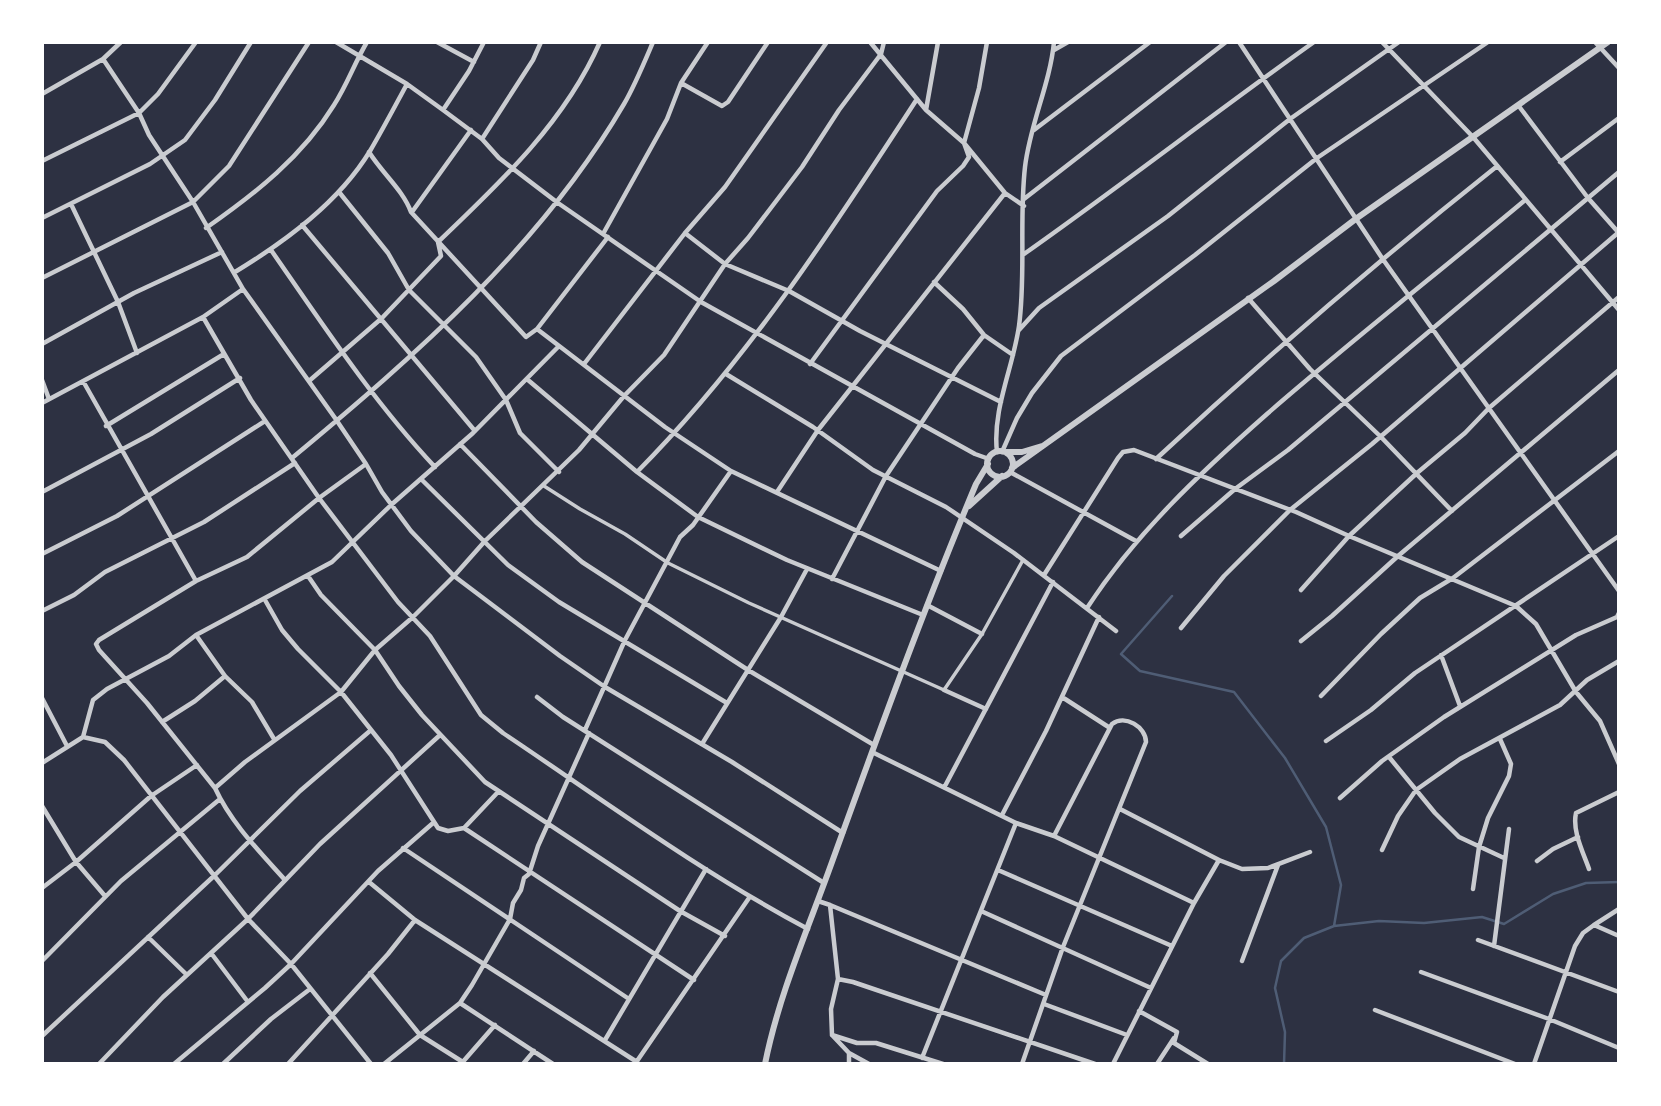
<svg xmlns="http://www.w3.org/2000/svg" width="1661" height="1106" viewBox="0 0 1661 1106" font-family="Signika,sans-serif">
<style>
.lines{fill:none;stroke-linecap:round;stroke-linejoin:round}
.stream{stroke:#4f5d75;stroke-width:2.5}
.pedestrian{stroke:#caccd0;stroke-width:3.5}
.minor{stroke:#caccd0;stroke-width:4.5}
.tertiary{stroke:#caccd0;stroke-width:6}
</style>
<rect width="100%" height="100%" fill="#2d3142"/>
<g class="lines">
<path class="stream" d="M1172,596L1121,654L1140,671L1234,692L1285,758L1326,827L1341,885L1334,926
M1284,1064L1285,1032L1275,988L1281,961L1304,938L1334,926L1379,921L1424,923L1482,917L1504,924L1553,894L1586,883L1619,882"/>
<path class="pedestrian" d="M544,486L580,509L625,534L668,563L749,603L944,690L982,634L1023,560"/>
<path class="minor" d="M336,42L407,84L443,110L482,139L499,158L558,203L701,302L975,454L989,459
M437,42L474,62
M870,42L926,110L964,143L1005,193L1024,206
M1239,42L1382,258L1619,591
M1382,42L1473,137L1619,310
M1595,42L1619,68
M1054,50L1068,42
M103,59L139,113L149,135L193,202L243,289L335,418L366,464L382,492L411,531L454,576L560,656L605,687L732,762L843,833
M681,83L722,106L728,102L768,42
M42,94L103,59L121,42
M1518,105L1588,198L1618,232
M443,110L469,71L484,42
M926,110L938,42
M1034,130L1150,42
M482,139L533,60L541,42
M369,152C382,173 403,190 411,212L526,337L537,329L608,237
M42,161L139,113L158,94L196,42
M1560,162L1619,118
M339,192L388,253L409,290L476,357L506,400L520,433L559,472
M1024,199L1226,42
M71,204L118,302L137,353
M412,212L471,130
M42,218L150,164L185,140L215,100L251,42
M302,225L475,431
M206,228C256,193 302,157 334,105C347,85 355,62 367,42
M685,233L725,264L789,291L860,331L1001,402
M603,234L667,119L681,83L708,42
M271,250C323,325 373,401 435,467
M1024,254C1122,185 1217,111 1314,42
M235,272C286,241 339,202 370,151C383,129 395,106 407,84
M42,278L193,202L229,166L309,42
M934,282L963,309L984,335L1013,355
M1248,298L1310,369L1381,437L1452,511
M203,317L251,400L319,498L398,602L430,636L481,715L503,733C603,800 701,872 808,929
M537,329L665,427L731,471L941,571
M1019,330L1039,308L1168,216L1290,119L1399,42
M42,344L134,293L222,252
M584,364L685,233L725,187L827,42
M810,364L937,191L963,166L969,157L964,143L979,88L987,42
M726,374L813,427L873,470L946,507L1014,553L1116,631
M42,380L49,399
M528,380L637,472L698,517L787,560L923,615
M83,381L196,581
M309,381L382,318L441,256L438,242C500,183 565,122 600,42
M42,403L203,317L243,289
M106,426L224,354
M460,444L536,522L582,562L748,670L874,745
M997,452C992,410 1013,368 1019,326C1026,274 1019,220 1025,167C1030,124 1050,84 1054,42
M1002,452L1017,418L1032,393L1061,356L1195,255L1317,158L1488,42
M292,458C416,355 541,246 624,104C635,85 644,63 653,42
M1156,459C1266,357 1379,260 1496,167
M637,472C747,361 832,230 917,99
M1010,472L1136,541
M421,479L508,565L559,602L727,703
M42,492L151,434L240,378
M777,492L818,430L1005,193
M1181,536L1235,489L1288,450L1619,172
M42,554L117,516L265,421
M1044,575L1118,458L1123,452L1134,450L1296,512L1349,536L1516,606L1536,624L1576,692L1600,721L1619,764
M308,576L321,595L375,650L399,686L422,715L485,782L680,911L725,936
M832,579L886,476L958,368L984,335
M1301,590L1349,536L1417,473L1465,433L1489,408L1619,297
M265,600L282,630L298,649L341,692L391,755L438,828L448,831L464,828L694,980
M927,605L982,634
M1087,608C1136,533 1200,473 1267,414C1351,341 1439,272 1524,201
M42,611L74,595L105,572L204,522L295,463
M1181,628L1224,576L1290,510L1372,444L1619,232
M196,635L225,676L252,702L274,739
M1301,641L1332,616L1398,556L1619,370
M1441,655L1460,706
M944,690L986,709
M1321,696L1381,634L1420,598L1453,578L1619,451
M537,697L563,717L824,883
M1062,697L1110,728
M42,698L67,746
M162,722L195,701L225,676
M585,730L625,640L680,537L693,525L731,471
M83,737L93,700L107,689L169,656L196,635L332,562L391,505L473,433L559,346
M1326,741L1371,710L1415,673L1619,536
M702,744L781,617L807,569
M872,752L1016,823L1054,836L1194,903
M1389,757L1435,813L1459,837L1504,858
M42,763L83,737L105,742L124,760L248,919L291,964L371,1064
M945,786L1053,582
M215,788L245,762L341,692L375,650L413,617L454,576L485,541L579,450L624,396L664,355L725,264L748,238L802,167L839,110L881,54L884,42
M1340,798L1382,761L1444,717L1576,635L1617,617L1619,613
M42,806L76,862L105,896
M1120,809L1219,860L1242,869L1268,868L1310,852
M1002,815L1046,731L1099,617
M464,828L498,792
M403,848L629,999
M1382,850L1398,816L1416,790L1460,759L1560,705L1587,680L1619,661
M1537,861L1553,849L1578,837
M1589,869C1583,852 1572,831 1576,813L1619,792
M998,870L1172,946
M285,880C260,852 231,823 215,788L147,703L99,650L96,644L99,640L196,581L247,557L319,498L366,464
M369,882L415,920L637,1062
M42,888L76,862L151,796L197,765
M1473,889L1479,847L1488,818L1509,776L1511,764L1500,739
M818,901L830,905L838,979L831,1009L832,1035L849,1053V1064
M830,905L1046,995
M1619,909L1594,925L1619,936
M981,911L1151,988
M148,937L187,975
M1478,940L1619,992
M1494,946L1509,829
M211,953L248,1002
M42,961L121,881L220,799
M1242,961L1278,865
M1421,972L1549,1019L1619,1048
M370,973L420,1035L466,1064
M838,979L853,982L1095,1064
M460,1003L553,1064
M1044,1004L1127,1035
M1375,1010L1515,1064
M1139,1011L1177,1032L1174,1043L1208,1064
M832,1035L857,1043H876L943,1064
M42,1036L215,875L300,791L371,730
M605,1040L706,869
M849,1053L869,1064
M922,1058L1016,823
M99,1064L163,997L248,919L320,844L440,735
M174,1064L265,988L291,964L378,871L433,823
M223,1064L271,1019L310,989
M288,1064L388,954L415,920
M384,1064L460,1003L472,985L510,919L513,903L521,890L524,878L529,874L538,846L589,733
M461,1064L495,1025
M523,1064L534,1051
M635,1064L749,898
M1022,1064L1063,947L1146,742C1146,727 1125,714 1112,724L1054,836
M1113,1064L1194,903L1219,860
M1157,1064L1174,1038
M1534,1064L1575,946L1583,933L1594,925"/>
<path class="tertiary" d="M987 464a13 13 0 1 1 26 0a13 13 0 1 1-26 0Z
M1005,452H1022L1042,446
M1012,468L1274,281L1357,218L1608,42
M969,506L1002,476
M765,1064C779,994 808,929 832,862C878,735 924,608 976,484L988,464"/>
</g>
<rect width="1661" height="1106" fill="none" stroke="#ffffff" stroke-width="88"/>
</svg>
